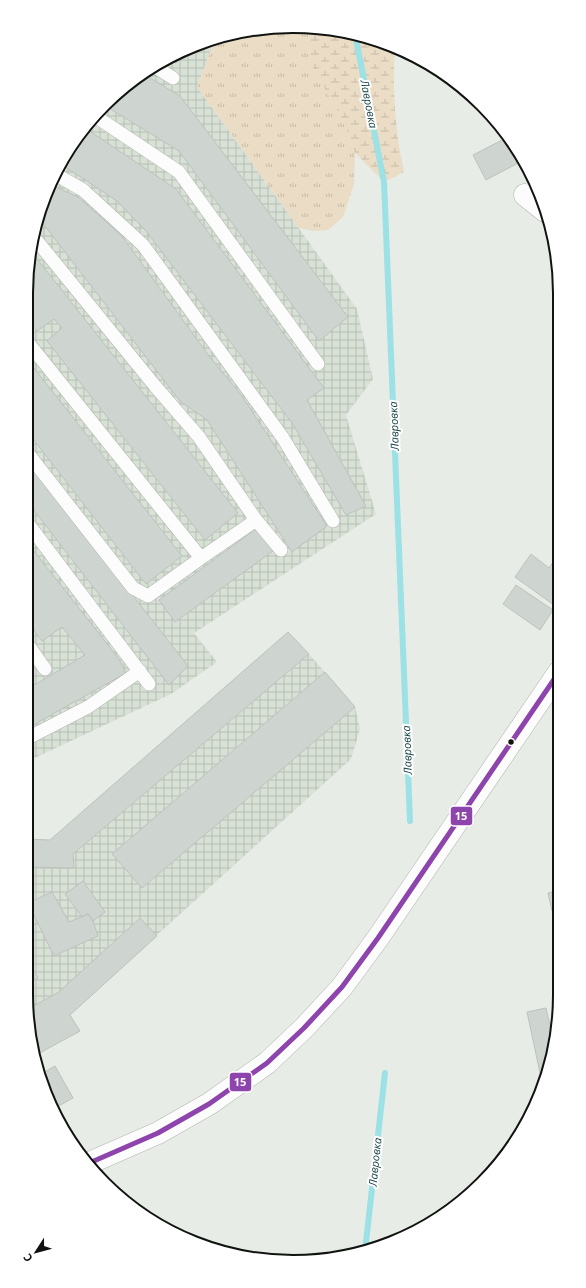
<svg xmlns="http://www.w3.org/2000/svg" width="586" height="1288" viewBox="0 0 586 1288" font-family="'Open Sans',sans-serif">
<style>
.industrial{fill:url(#industrial-grid)}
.grass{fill:url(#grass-tufts)}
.wetland{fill:url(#wetland-marsh)}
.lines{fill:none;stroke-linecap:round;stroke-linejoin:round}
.stream{stroke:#9be1e5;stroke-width:6}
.building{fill:#ced4d0;stroke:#bdc2be}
.lane-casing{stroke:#b2b6b1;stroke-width:14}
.street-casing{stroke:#b2b6b1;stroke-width:23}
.highway-casing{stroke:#b2b6b1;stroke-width:23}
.lane{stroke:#fbfcfb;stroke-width:13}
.street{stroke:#fbfcfb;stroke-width:22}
.highway{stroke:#fbfcfb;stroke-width:22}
.bus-1-casing{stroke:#fff;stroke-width:8}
.bus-1{stroke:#8e44ad;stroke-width:5}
.bus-dot{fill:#10130f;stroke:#fff;stroke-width:1.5}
.labels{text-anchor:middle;stroke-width:4;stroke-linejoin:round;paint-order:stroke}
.water-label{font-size:11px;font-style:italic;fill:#184448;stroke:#fff}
.rim{fill:none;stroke:#10130f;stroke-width:2}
.line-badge{stroke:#fff;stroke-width:1.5}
.badge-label{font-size:11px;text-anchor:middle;font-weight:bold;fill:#fff}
</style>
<defs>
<pattern id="industrial-grid" width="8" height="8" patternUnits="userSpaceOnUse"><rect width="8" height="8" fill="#d8e1d5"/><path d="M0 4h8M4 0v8" fill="none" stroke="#b8c0b6"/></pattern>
<pattern id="grass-tufts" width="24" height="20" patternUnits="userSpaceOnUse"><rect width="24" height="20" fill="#eadcc5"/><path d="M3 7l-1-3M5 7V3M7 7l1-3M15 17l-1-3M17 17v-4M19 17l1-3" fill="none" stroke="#c8bca8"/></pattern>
<pattern id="wetland-marsh" width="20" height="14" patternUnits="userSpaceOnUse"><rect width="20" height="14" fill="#eadcc5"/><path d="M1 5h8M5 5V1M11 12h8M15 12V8" fill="none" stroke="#c8bca8"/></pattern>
</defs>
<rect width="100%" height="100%" fill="#e7ece6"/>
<path class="industrial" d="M215,39L197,87L357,309L373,379L346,415L376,514L194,633L217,662L171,694L26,762V293L31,241L46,191L71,145L104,104L144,71L191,46Z
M288,632L309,654L355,707L360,729L351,759L70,1014L80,1031L36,1055L26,995V839L50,840Z"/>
<path class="grass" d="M293,26L308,27L310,63L343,120L355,153L354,184L343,217L328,230L314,231L299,228L197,87L215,39L241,31Z"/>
<path class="wetland" d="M308,27L345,31L395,46C392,88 395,131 404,172L384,182L355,153L343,120L310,63Z"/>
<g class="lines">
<path class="stream" d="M355,34L384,182L410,821
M365,1251L385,1073"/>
</g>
<path class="building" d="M183,51L176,63L168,59Z
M142,73L180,96L348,317L319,341L179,151L104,105Z
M85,128L176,189L324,388L307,400L366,506L346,515L292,423L146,231L117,201L61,164L71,145Z
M508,137L522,161L486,180L473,155Z
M50,184L78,197L121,235L212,360L240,393L327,526L292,552L207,420L180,401L38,217Z
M30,250L238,513L205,540L47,341L62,328L54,319L37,331L26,317V293Z
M26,358L182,556L146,584L26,430Z
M26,459L188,666L169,685L26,500Z
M257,528L273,551L175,622L159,600Z
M26,541L119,659L126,673L26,729V690L85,655L62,627L42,641L26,620Z
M531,554L549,568L556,558L559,560V599L554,605L515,577Z
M516,585L553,610L540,630L503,604Z
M288,632L309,654L73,854L74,868L26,867V839L50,840Z
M325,672L355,707L142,888L112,854Z
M83,881L105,912L93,921L88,914L82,917L65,894Z
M560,890V909L552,911L548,893Z
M52,892L69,922L88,914L93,921L98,936L54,956L28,903Z
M140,918L157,936L70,1015L80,1031L36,1055L28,1009L59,992Z
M26,954L38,978L26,983Z
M546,1008L555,1048L543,1087L527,1012Z
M55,1066L73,1098L53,1109L39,1075Z"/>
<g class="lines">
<defs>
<path id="lane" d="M154,66L173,78
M95,116L179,172L318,364
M55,174L83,190L143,245L283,438L333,521
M33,236L155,386L199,437L256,520L281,550
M26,340L201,558L256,520
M26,451L133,588L148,596L201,558
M26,521L149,684
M26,642L45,669
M26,739L88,707L140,671"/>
<path id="street" d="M525,195L545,211"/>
<path id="highway" d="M87,1164L158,1133L209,1104L267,1063L304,1028L342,987L378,938L559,672"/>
</defs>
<use href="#lane" class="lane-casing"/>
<use href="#street" class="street-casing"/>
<use href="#highway" class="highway-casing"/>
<use href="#lane" class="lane"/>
<use href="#street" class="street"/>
<use href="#highway" class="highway"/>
<defs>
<path id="bus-1" d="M87,1164L158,1133L209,1104L267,1063L304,1028L342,987L378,938L559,672"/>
</defs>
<use href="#bus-1" class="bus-1-casing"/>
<use href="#bus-1" class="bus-1"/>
</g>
<circle class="bus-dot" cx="511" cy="742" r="3.5"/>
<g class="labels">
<g class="water-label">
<text transform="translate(369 104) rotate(79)" y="4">Лавровка</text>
<text transform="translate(394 426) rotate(-92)" y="4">Лавровка</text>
<text transform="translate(407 750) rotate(-92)" y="4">Лавровка</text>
<text transform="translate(375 1162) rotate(-84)" y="4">Лавровка</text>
</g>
</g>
<path d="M0 0H586V1288H0ZM293 33H293A260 260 0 0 1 553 293V995A260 260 0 0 1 293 1255H293A260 260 0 0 1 33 995V293A260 260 0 0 1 293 33Z" fill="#fff" fill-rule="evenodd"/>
<path class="rim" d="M293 33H293A260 260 0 0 1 553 293V995A260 260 0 0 1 293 1255H293A260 260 0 0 1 33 995V293A260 260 0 0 1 293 33Z"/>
<g class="line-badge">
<rect x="450" y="806" width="23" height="20" rx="4" fill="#8e44ad"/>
<rect x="229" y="1072" width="23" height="20" rx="4" fill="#8e44ad"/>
</g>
<g class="badge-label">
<text x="461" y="820">15</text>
<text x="240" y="1086">15</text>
</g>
<g transform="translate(36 1252) rotate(234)" stroke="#ffffff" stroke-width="3" paint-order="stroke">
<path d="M0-3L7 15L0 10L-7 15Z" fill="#10130f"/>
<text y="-6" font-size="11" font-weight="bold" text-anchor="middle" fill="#10130f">С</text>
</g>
</svg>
